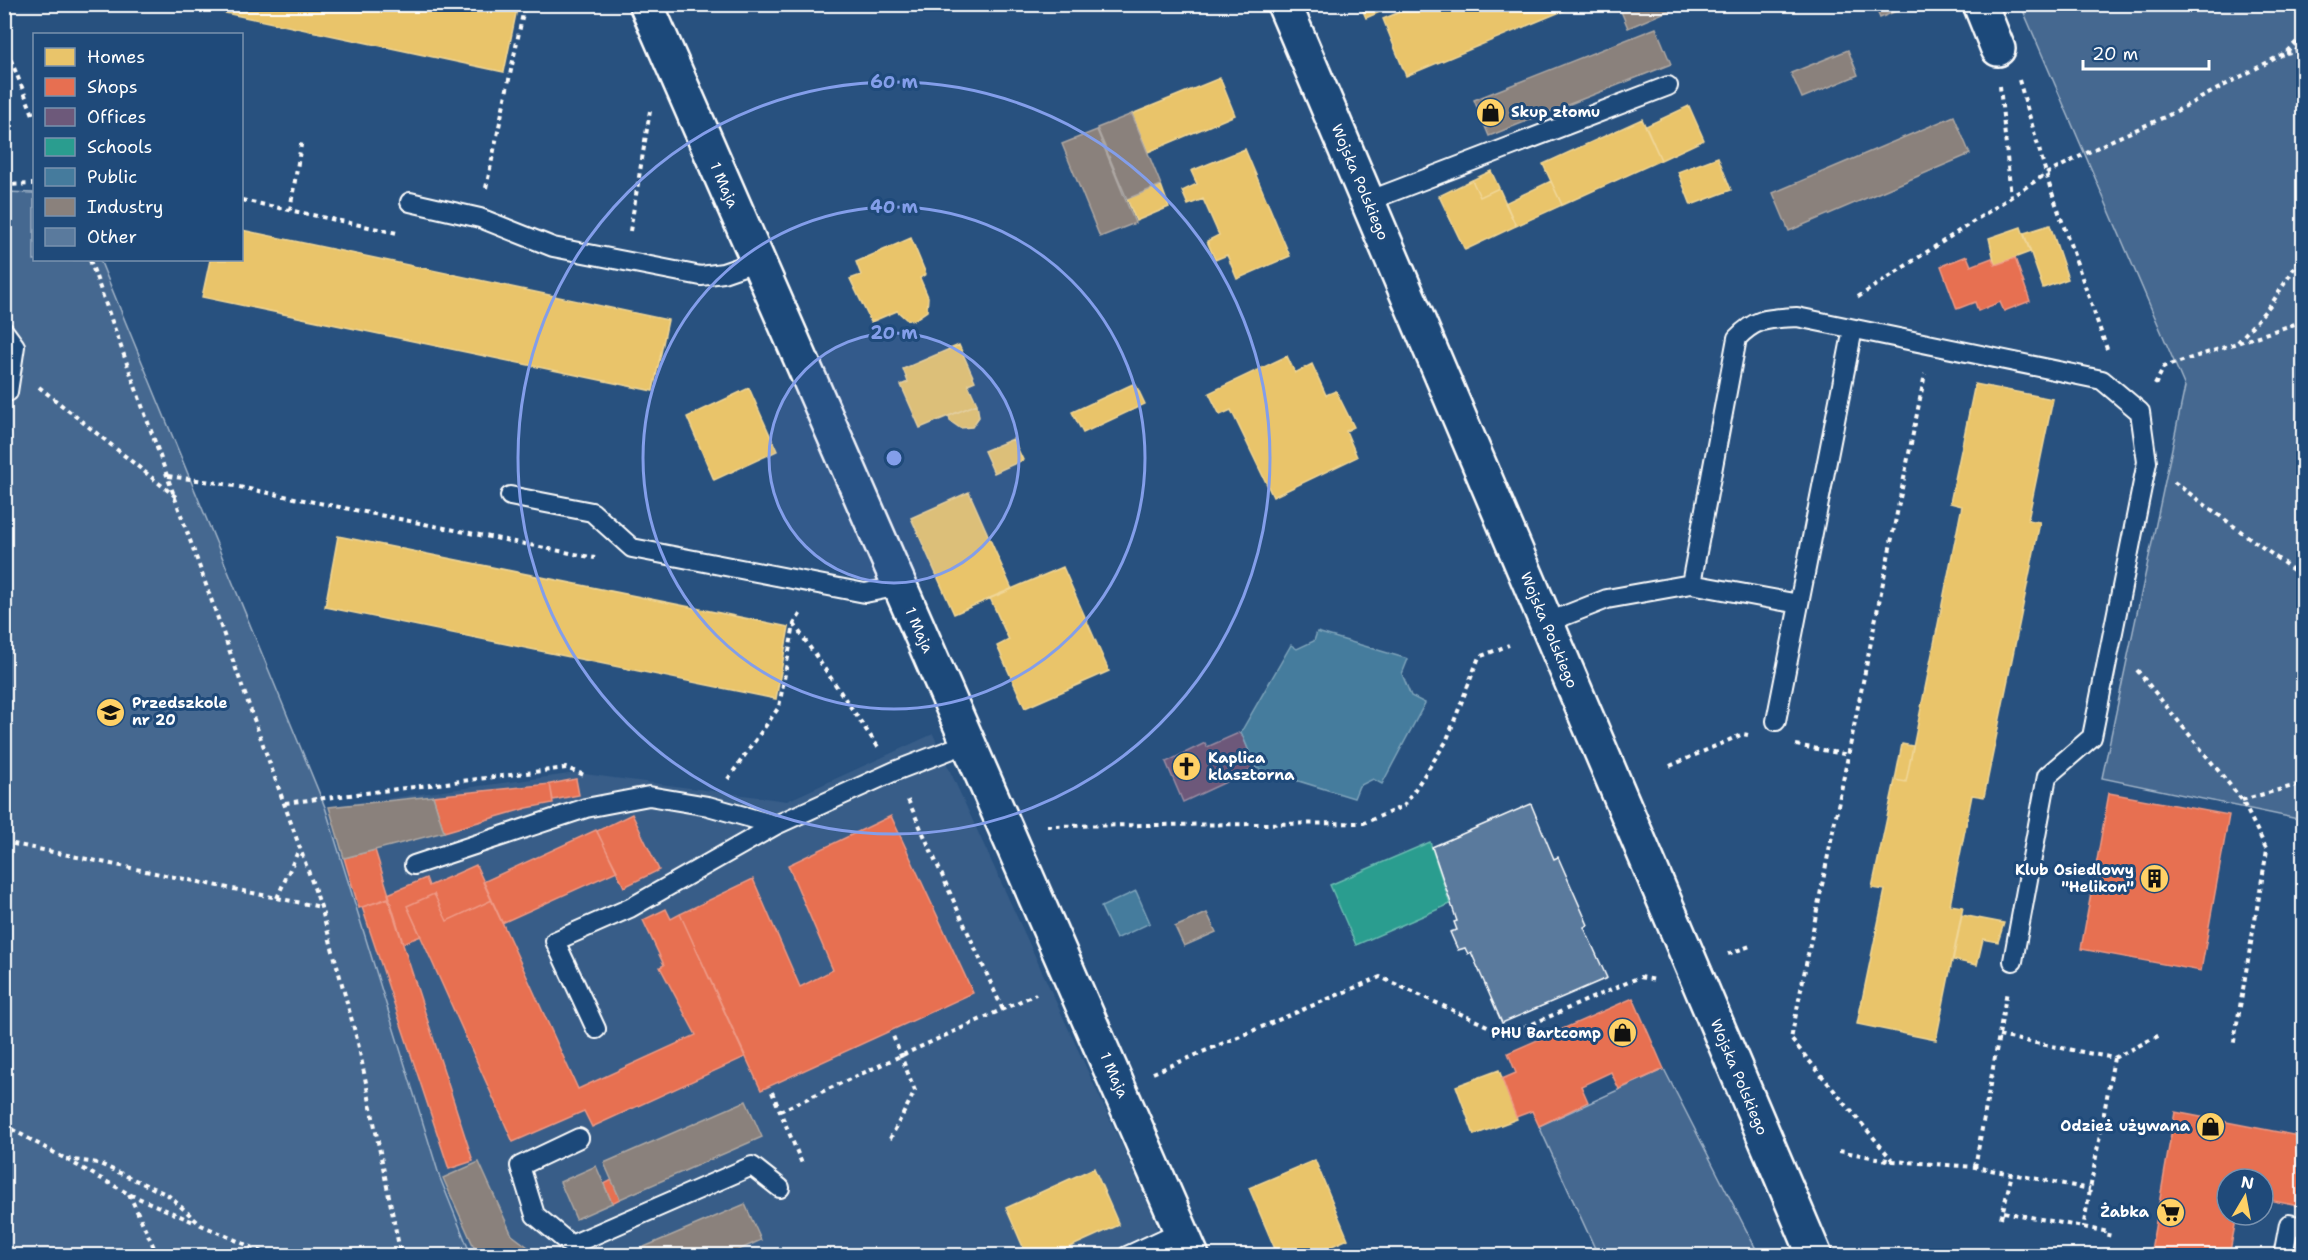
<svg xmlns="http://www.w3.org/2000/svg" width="2308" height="1260" viewBox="0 0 2308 1260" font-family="'Shantell Sans',sans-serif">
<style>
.built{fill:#375d88}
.green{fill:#446890;stroke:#a2b4c8;stroke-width:1.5}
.homes{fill:#e9c46a;stroke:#f0d697;stroke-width:1.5}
.shops{fill:#e76f51;stroke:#ee9a85;stroke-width:1.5}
.offices{fill:#6d597a;stroke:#998ba2;stroke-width:1.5}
.schools{fill:#2a9d8f;stroke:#6abab1;stroke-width:1.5}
.public{fill:#457b9d;stroke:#7da3ba;stroke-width:1.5}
.industry{fill:#8a817c;stroke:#ada7a3;stroke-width:1.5}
.building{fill:#5a7a9d;stroke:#fff;stroke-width:1.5}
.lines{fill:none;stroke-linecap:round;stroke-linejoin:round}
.lane-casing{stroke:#fff;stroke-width:22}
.street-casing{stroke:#fff;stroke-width:38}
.path{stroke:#fff;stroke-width:4;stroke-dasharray:4.5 4.5;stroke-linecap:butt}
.lane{stroke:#1f4a7a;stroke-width:18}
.street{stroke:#1f4a7a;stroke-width:33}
.ring{fill:none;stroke:#839eea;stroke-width:3}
.labels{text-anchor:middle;stroke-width:6;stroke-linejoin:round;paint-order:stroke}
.poi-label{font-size:15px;font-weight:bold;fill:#fff;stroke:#1f4a7a;text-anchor:end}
.street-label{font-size:15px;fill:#fff;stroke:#1f4a7a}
.centre{fill:#839eea;stroke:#1f4a7a;stroke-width:3}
.ring-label{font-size:18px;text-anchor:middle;font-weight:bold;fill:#839eea;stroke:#1f4a7a;stroke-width:6;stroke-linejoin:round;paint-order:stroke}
</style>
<rect width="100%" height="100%" fill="#28517f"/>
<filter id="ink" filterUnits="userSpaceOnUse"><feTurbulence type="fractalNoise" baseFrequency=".0167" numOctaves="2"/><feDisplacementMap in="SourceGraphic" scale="12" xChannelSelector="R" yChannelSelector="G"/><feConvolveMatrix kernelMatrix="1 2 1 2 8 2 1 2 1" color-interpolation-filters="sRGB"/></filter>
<g filter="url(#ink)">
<path class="built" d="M933,734L1153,1213L1163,1255H471L440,1178L325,807L577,773L787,801Z"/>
<path class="green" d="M2029,5H2303V820L2102,778L2185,387L2022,8Z
M4,192L34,193V260H100L325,807L440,1178L471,1255H5Z
M1664,1069L1759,1255H1598L1539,1126Z"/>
<path class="homes" d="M183,4H518L504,72Z
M1360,4H1398L1366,18Z
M1419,4H1563L1565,10L1406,76L1383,19Z
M1220,78L1235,115L1148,152L1132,114Z
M1689,106L1704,140L1661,160L1646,126Z
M1642,119L1661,160L1562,205L1543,164Z
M1245,149L1290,256L1237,279L1227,255L1215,260L1207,241L1219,235L1203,199L1188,205L1182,191L1197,184L1191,171Z
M1718,157L1731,190L1691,205L1678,172Z
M1491,171L1499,188L1480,197L1472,180Z
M1472,180L1480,197L1499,188L1516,226L1465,250L1439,196Z
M1551,181L1562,205L1516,226L1505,203Z
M1161,185L1169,207L1136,221L1127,199Z
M2050,225L2068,279L2043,288L2024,233Z
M2021,227L2030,252L1995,265L1989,238Z
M242,230L668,320L653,391L202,297L210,260H242Z
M911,238L926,274L920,278L928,297L927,311L914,320L906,319L897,311L871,322L850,279L861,275L856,262Z
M959,345L975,381L968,384L977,404L920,428L901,385L908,382L903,369Z
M1287,356L1295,373L1312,364L1326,395L1336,391L1354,427L1346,431L1357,457L1273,497L1231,410L1220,415L1209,393Z
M1135,383L1145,404L1083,433L1072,412Z
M1975,384L2053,399L2028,520L2040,522L1984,797L1972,795L1950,905L1963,907L1936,1040L1857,1024L1885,890L1872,888L1895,780L1906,782L1962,506L1950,503Z
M749,388L777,451L714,480L687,417Z
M977,404L979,417L972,427L960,428L950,421L949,416Z
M1013,439L1023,460L994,473L984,451Z
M969,492L1012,589L954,614L911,518Z
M338,536L789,627L776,699L325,607Z
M1063,567L1109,671L1025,708L997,646L1009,640L990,598Z
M1902,744L1913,746L1906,782L1895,780Z
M1962,915L2004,923L1998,942L1983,939L1977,965L1953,960Z
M1499,1070L1517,1119L1474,1135L1456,1086Z
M1315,1160L1348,1239L1309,1256H1278L1249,1188Z
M1094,1168L1119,1225L1050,1256H1027L1006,1208Z"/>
<path class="shops" d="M1967,256L1971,266L1992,258L1995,265L2015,258L2030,301L2004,311L2000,302L1978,311L1975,302L1957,309L1941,266Z
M576,779L579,795L553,800L550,784Z
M550,784L553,803L527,808L444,832L433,796Z
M2109,793L2229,815L2201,971L2081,949Z
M632,814L659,870L624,887L597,831Z
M891,816L973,993L761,1090L680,914L753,879L800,987L833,970L788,865Z
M596,830L617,871L502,923L483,882Z
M375,850L390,898L359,908L344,858Z
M476,865L492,900L447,921L434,894L407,906L421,936L403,943L388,894L426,878L429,886Z
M434,894L447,921L492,900L578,1089L696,1035L660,967L664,965L643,920L666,909L671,919L680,914L745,1057L592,1127L584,1111L513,1142L407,906Z
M388,898L473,1161L449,1169L362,907Z
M1633,998L1664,1069L1619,1089L1611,1072L1581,1086L1588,1102L1539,1126L1532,1111L1516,1117L1502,1079L1516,1073L1508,1053Z
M2175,1112L2304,1137V1207L2263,1199V1179H2227V1215H2237L2229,1256H2150Z
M612,1180L620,1199L612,1203L604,1184Z"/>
<path class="offices" d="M1241,732L1256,768L1183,802L1166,762L1205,743L1207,747Z"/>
<path class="schools" d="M1430,842L1450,904L1356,945L1330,885Z"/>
<path class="public" d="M1317,632L1408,659L1402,674L1411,696L1425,703L1382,784L1373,779L1359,786L1354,798L1256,768L1241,732L1291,645L1297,649L1314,641Z
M1136,891L1150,923L1116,939L1101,907Z"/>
<path class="industry" d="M1618,4H1684L1628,28Z
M1874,4H1912L1880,18Z
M1656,28L1671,64L1489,136L1474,100Z
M1848,50L1858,75L1802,98L1791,73Z
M1132,114L1161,185L1127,199L1097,128Z
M1954,116L1970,154L1789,231L1773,193Z
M1097,130L1135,223L1100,237L1062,144Z
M433,796L444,832L344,858L329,807Z
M1207,913L1216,932L1184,946L1175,927Z
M746,1101L762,1137L620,1199L604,1163Z
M479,1162L512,1235L540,1256H478L443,1178Z
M596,1166L612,1203L576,1219L560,1182Z
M745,1204L761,1240L725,1256H639L637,1250Z"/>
<path class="building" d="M1531,804L1554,859L1558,857L1588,925L1584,927L1607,978L1502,1023L1471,952L1468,954L1465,948L1458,950L1450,932L1457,930L1454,922L1457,921L1432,847Z"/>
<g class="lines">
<defs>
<path id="lane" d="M1368,201L1668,86
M410,202L480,218L553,247L701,276L723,273L758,261
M4,331L15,346L8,392
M510,496L592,512L632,548L865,593L900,586
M1691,584L1737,338C1757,317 1769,319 1797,317L2102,380L2140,412L2147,462L2092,737L2047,776L2013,961
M1546,623L1607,599L1691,584L1799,604
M1776,721L1853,329
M414,865L586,808L649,796L708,806L776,825L895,771L968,743
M596,1029L555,941L630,908L776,825
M579,1138L520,1166L535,1215L571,1245L752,1166L780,1188
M1127,1256L1181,1231
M2283,1256L2289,1224L2304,1227"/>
<path id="street" d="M646,4L1192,1256
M1284,4L1815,1256
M1980,4L1998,49"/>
</defs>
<use href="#lane" class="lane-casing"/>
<use href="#street" class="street-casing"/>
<path class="path" d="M4,43L34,117
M2286,53L2304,49
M2019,80L2050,187L2107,349
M2000,86L2011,197
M4,185L34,184
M486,188L525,4
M242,200L397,233
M290,210L302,139
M630,231L650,111
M90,260L321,907L358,1043L401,1256
M1858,297L2046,174L2108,142L2167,116L2285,53L2304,35
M2238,342L2272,303L2304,253
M2155,385L2164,367L2304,321
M39,387L176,497
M168,476L219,483L595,558
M2174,482L2304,578
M794,624L878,747
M2137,670L2242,800L2267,850L2233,1047
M1796,745L1849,755
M1670,766L1743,734L1748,735
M728,779L779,707L794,624L802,611
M908,800L1003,1010
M2242,800L2304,783
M285,803L566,768L587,776
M1047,826L1364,823L1404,806L1446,742L1479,657L1509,645
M4,842L321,907
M277,898L300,847
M1728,954L1750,946
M1999,1036L2114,1058L2083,1228
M2114,1058L2162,1034
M1153,1073L1380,977L1507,1035L1640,977L1656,980
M772,1092L803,1166
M780,1111L1036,994
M4,1125L129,1194L196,1223
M890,1139L915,1091L893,1036
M1839,1151L1893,1161L1975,1167L2090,1189
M66,1159L98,1163L168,1195L201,1225L272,1256
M1893,1161L1791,1039L1925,374
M1975,1167L2007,991
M129,1194L158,1256
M2004,1212L2109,1232L2108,1237
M2001,1218L2012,1174"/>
<use href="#lane" class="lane"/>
<use href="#street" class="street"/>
</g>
</g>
<circle cx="894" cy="458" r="125" fill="#839eea" fill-opacity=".12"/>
<g class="ring">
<circle cx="894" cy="458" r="125"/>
<circle cx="894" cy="458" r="251"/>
<circle cx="894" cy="458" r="376"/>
</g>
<defs>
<symbol id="shop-disc" viewBox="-11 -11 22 22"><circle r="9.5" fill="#ffd166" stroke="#1f4a7a"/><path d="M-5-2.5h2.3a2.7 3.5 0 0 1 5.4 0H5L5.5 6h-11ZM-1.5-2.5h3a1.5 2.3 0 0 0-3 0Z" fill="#111"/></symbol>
<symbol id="school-disc" viewBox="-11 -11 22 22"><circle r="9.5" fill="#ffd166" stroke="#1f4a7a"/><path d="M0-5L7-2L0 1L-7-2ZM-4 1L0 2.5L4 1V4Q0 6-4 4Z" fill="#111"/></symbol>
<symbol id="church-disc" viewBox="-11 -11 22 22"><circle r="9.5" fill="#ffd166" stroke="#1f4a7a"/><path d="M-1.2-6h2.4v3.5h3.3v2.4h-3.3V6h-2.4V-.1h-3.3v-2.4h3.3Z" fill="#111"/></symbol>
<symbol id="building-disc" viewBox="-11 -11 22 22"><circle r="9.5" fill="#ffd166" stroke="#1f4a7a"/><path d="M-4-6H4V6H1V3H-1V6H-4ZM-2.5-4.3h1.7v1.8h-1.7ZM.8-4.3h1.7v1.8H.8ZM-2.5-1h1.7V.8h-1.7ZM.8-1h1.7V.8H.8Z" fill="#111"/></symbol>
<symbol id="supermarket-disc" viewBox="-11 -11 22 22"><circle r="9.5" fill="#ffd166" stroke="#1f4a7a"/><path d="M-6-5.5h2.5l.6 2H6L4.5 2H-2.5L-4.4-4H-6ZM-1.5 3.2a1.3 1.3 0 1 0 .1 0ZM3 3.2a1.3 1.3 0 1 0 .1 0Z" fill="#111"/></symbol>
</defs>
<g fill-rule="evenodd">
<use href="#shop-disc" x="1474" y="96" width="33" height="33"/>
<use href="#school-disc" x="94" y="696" width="33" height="33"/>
<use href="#church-disc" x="1170" y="750" width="33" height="33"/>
<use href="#building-disc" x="2138" y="862" width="33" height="33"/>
<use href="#shop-disc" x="1606" y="1016" width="33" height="33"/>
<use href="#shop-disc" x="2194" y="1110" width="33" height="33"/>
<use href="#supermarket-disc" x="2154" y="1196" width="33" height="33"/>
</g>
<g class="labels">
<g class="poi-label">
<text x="1511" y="117" text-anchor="start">Skup złomu</text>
<text x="132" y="708" text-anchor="start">Przedszkole<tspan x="132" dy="17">nr 20</tspan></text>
<text x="1208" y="763" text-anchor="start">Kaplica<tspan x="1208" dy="17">klasztorna</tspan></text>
<text x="2134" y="875">Klub Osiedlowy<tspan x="2134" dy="17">"Helikon"</tspan></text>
<text x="1601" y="1038">PHU Bartcomp</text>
<text x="2190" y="1131">Odzież używana</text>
<text x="2149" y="1217">Żabka</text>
</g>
<g class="street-label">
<text transform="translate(1360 182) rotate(67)" y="5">Wojska Polskiego</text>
<text transform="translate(724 185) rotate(66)" y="5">1 Maja</text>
<text transform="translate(919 630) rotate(66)" y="5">1 Maja</text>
<text transform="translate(1549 630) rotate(67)" y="5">Wojska Polskiego</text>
<text transform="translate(1114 1075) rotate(66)" y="5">1 Maja</text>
<text transform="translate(1739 1077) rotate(67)" y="5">Wojska Polskiego</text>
</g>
</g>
<circle cx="894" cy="458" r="9" class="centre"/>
<g class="ring-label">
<text x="894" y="88">60 m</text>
<text x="894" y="213">40 m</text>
<text x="894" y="339">20 m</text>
</g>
<rect width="2308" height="1260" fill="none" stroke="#1f4a7a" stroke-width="24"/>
<rect x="12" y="12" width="2284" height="1236" fill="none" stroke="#fff" stroke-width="2" filter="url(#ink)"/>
<rect x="33" y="33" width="210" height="228" fill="#1f4a7a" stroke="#7992af" stroke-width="1.5"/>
<rect x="45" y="48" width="30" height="18" fill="#e9c46a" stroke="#7992af" stroke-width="1.5"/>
<text x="87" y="63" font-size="18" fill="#ffffff">Homes</text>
<rect x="45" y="78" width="30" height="18" fill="#e76f51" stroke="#7992af" stroke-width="1.5"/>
<text x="87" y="93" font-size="18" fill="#ffffff">Shops</text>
<rect x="45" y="108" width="30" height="18" fill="#6d597a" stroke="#7992af" stroke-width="1.5"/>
<text x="87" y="123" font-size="18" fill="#ffffff">Offices</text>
<rect x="45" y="138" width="30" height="18" fill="#2a9d8f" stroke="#7992af" stroke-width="1.5"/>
<text x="87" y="153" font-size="18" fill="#ffffff">Schools</text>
<rect x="45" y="168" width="30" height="18" fill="#457b9d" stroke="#7992af" stroke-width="1.5"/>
<text x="87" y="183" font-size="18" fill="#ffffff">Public</text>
<rect x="45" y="198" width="30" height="18" fill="#8a817c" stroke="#7992af" stroke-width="1.5"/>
<text x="87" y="213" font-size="18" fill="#ffffff">Industry</text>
<rect x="45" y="228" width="30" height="18" fill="#5a7a9d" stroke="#7992af" stroke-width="1.5"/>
<text x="87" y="243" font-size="18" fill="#ffffff">Other</text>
<g transform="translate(2245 1197) rotate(10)"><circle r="28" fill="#1f4a7a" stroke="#7992af" stroke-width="1.5"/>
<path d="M0-4.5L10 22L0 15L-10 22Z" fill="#ffd166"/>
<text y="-9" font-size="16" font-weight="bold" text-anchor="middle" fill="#ffffff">N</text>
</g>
<path d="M2083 60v9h126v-9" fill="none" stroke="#ffffff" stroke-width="3"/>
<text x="2092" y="60" font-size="18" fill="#ffffff" stroke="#1f4a7a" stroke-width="4.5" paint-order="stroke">20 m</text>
</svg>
